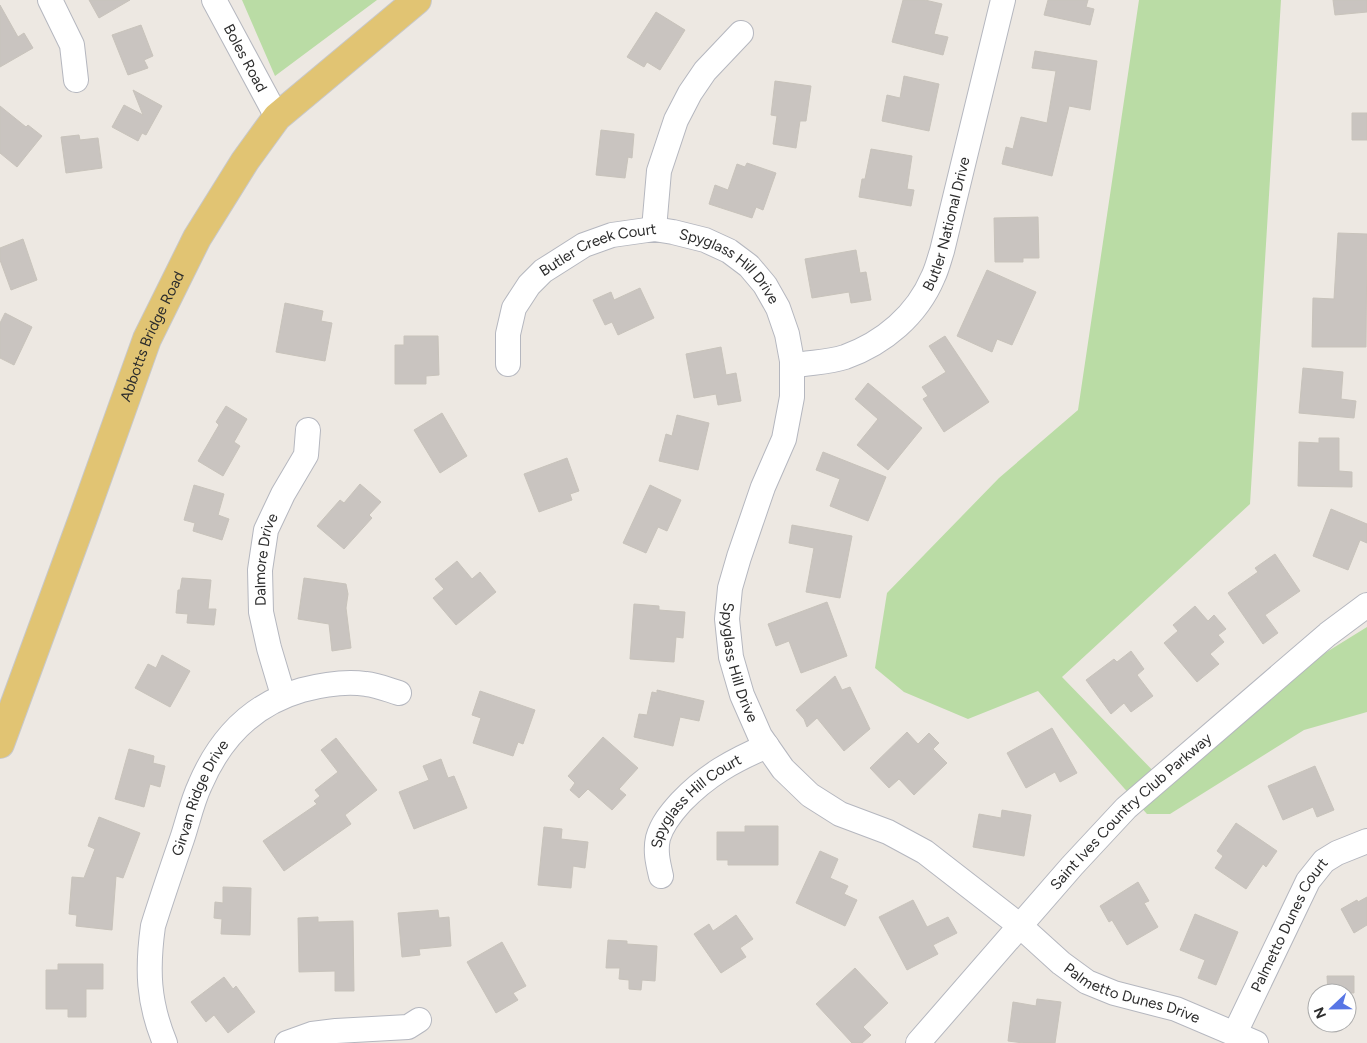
<svg xmlns="http://www.w3.org/2000/svg" width="1367" height="1043" viewBox="0 0 1367 1043" font-family="Figtree,sans-serif">
<style>
.green{fill:#badca5}
.building{fill:#c9c4c0;stroke:#c8c3bb}
.lines{fill:none;stroke-linecap:round;stroke-linejoin:round}
.minor-casing{stroke:#b5b7bf;stroke-width:26}
.major-casing{stroke:#c8c8c8;stroke-width:30}
.minor{stroke:#fff;stroke-width:24}
.major{stroke:#e1c473;stroke-width:28}
.labels{text-anchor:middle;stroke-width:4;stroke-linejoin:round;paint-order:stroke}
.street-label{font-size:15px;fill:#2d2d2d;stroke:#fff}
</style>
<rect width="100%" height="100%" fill="#ede8e2"/>
<path class="green" d="M242,0H377L275,76Z
M1139,0H1281L1250,504L1062,677L1161,779L1304,666L1367,627V712L1304,730L1170,814H1147L1038,691L968,719L904,692L875,668L887,593L999,478L1078,410Z"/>
<path class="building" d="M89,0H130L99,18Z
M903,0H925L942,4L934,34L948,37L943,55L892,42Z
M1048,0H1088L1086,7L1094,9L1090,25L1044,15Z
M1333,0H1367V12L1335,15Z
M0,5L18,37L24,33L33,48L0,67Z
M656,12L685,30L660,70L647,62L644,67L627,57Z
M141,25L153,56L144,60L148,68L128,75L112,35Z
M1035,51L1097,61L1090,110L1069,106L1052,176L1002,164L1006,147L1013,149L1021,117L1047,123L1056,71L1032,68Z
M904,76L939,84L929,131L882,121L887,95L900,98Z
M775,81L811,86L806,121H800L796,148L773,144L777,116L771,115Z
M133,90L162,106L146,135L142,133L138,141L112,127L124,105L143,115Z
M0,106L26,127L28,125L42,136L17,167L0,153Z
M1352,113H1367V140H1352Z
M601,130L634,134L632,158L628,157L625,178L596,175Z
M79,135L80,140L98,138L102,168L66,173L61,137Z
M871,149L912,156L907,189L914,190L911,206L859,197L862,179H865Z
M747,163L776,173L763,210L756,207L752,218L709,204L715,185L728,190L737,164L745,167Z
M1038,217L1039,258H1023V262H995L994,218Z
M1338,233L1367,234L1366,347H1312L1313,298L1334,299Z
M23,239L37,280L11,290L0,260V248Z
M856,250L860,273L866,272L871,300L851,303L849,292L812,298L805,259Z
M987,270L1036,292L1012,345L997,339L992,352L957,336Z
M640,288L654,318L618,335L612,322L605,325L593,300L611,292L614,300Z
M285,303L323,311L321,321L332,323L325,361L276,352Z
M5,313L32,327L14,365L0,358V323Z
M404,336H438L439,375L426,376V384H395V345H404Z
M945,336L989,402L944,432L923,399L928,396L922,387L946,372L929,346Z
M721,347L726,375L736,373L741,401L718,405L716,394L694,398L686,354Z
M1303,368L1343,372L1341,399L1356,401L1354,418L1299,413Z
M868,383L922,428L888,470L857,445L878,419L855,399Z
M226,406L247,419L234,442L240,446L223,476L198,461L219,425L216,422Z
M442,413L467,456L440,473L414,430Z
M677,415L709,423L698,470L659,461L666,434L672,436Z
M1319,438H1339V471L1352,472V487L1298,486L1299,442L1319,443Z
M823,452L886,477L868,521L830,506L840,479L816,470Z
M567,458L579,491L570,494L572,500L539,512L524,474Z
M360,484L381,502L369,515L372,518L344,549L317,526L340,500L344,503Z
M194,485L224,494L218,515L229,519L222,540L193,531L195,523L184,520Z
M650,485L681,500L667,531L658,527L646,553L623,543Z
M1331,509L1367,524V543L1360,540L1348,570L1313,556Z
M792,525L852,536L840,598L806,592L814,548L789,543Z
M1275,554L1300,591L1265,615L1278,633L1263,644L1228,593L1258,572L1255,568Z
M457,561L472,579L480,572L496,592L456,625L433,598L444,589L435,579Z
M182,578L211,580L208,609H216L214,625L187,623L188,614L176,613L178,590H180Z
M304,578L346,584L348,594L346,608L351,648L332,651L329,624L298,619Z
M827,602L847,656L801,673L789,641L776,646L768,624Z
M634,604L659,606V610L685,612L683,638L676,637L674,662L630,659Z
M1195,606L1208,621L1214,615L1226,629L1218,635L1224,642L1210,654L1219,664L1197,682L1164,643L1178,631L1173,625Z
M1131,651L1144,669L1137,675L1153,696L1131,712L1124,703L1111,714L1086,680L1114,659L1117,662Z
M162,655L190,671L170,707L135,688L148,664L156,668Z
M835,676L842,690L850,687L870,729L844,751L817,718L807,727L804,719L796,710Z
M657,690L704,701L699,721L680,717L673,746L634,737L639,714L647,715L652,692L657,693Z
M480,691L535,710L523,744L518,742L513,756L473,743L481,718L472,715Z
M1052,728L1077,773L1060,782L1055,772L1026,788L1007,753Z
M907,732L918,744L929,733L939,743L933,749L947,763L914,795L899,779L889,788L870,768Z
M603,737L638,768L619,789L626,795L612,810L588,789L579,798L570,790L575,783L568,776Z
M336,738L377,790L345,815L351,824L284,871L263,841L317,804L314,801L320,796L315,790L338,772L321,750Z
M129,749L154,756L153,763L165,766L160,787L150,784L144,807L115,799Z
M441,759L448,778L454,776L467,808L414,829L399,792L429,780L423,766Z
M1315,766L1334,810L1317,817L1313,807L1283,820L1268,786Z
M1002,810L1031,815L1024,856L973,847L979,814L1001,818Z
M99,817L140,833L123,878L116,876L112,930L76,926L77,915L69,914L72,877L84,878L95,849L88,846Z
M1236,823L1277,851L1266,867L1263,864L1246,889L1215,868L1223,856L1217,851Z
M745,826H778V865H728V860H717V832H745Z
M544,827L562,829L561,839L588,842L585,868L573,866L571,888L538,885Z
M820,851L838,859L830,878L848,886L844,894L857,900L845,926L796,903Z
M1138,882L1149,901L1144,903L1158,927L1127,945L1112,920L1109,922L1100,906Z
M223,887L251,888L250,935L221,934L222,919L214,918L215,902L223,903Z
M1367,897V925L1354,933L1341,909L1357,900L1358,902Z
M913,900L927,927L948,917L957,933L933,945L938,954L907,970L879,917Z
M438,910L439,918L449,917L451,946L419,949L420,955L402,957L398,913Z
M1195,914L1238,932L1216,985L1198,978L1205,960L1180,950Z
M736,915L753,939L740,948L746,957L721,973L694,934L709,924L713,931Z
M318,917V922L353,921L354,991H335V971L299,972L298,918Z
M608,940L627,941V944L657,946L655,981L642,980L641,990L629,989V980L619,979L620,968H606Z
M502,942L526,986L513,993L518,1000L496,1013L467,962Z
M58,964H103V989H86V1017H68V1009H46V970H58Z
M855,968L888,1003L863,1027L871,1035L862,1043H852L816,1004Z
M1327,976H1354V993H1328Z
M224,977L233,989L236,986L255,1012L228,1033L214,1015L206,1022L191,1002Z
M1037,999L1061,1002L1055,1043H1023L1008,1041L1013,1002L1036,1006Z"/>
<g class="lines">
<defs>
<g id="minor">
<path d="M50,0L72,45L76,80"/>
<path id="s1" d="M214,0L277,117"/>
<path d="M654,229L659,171L676,120L690,93L705,71L741,33"/>
<path id="s2" d="M508,364V334L514,308L529,285L543,271L584,245L612,235L654,229L673,232L705,240L729,251L749,266L765,285L778,308L787,334L792,361V397L784,439L763,487L739,557L730,588L727,619L731,657L742,695L760,736L783,769L810,795L840,814L888,832L925,852L1019,925L1061,963L1087,982L1114,993L1176,1009L1256,1043"/>
<path id="s3" d="M792,366C809,362 827,363 845,357C884,343 917,315 933,277C937,269 939,260 942,251L1003,0"/>
<path id="s4" d="M283,695L269,648L261,612L260,570L266,530L283,494L306,455L308,430"/>
<path id="s5" d="M661,876C658,863 655,851 658,838C662,824 671,813 681,802C707,775 732,761 767,746"/>
<path id="s6" d="M1235,1033L1308,881L1324,861L1337,853L1367,841"/>
<path id="s7" d="M165,1043C148,1002 147,969 153,926C162,897 172,868 182,839C188,821 192,802 200,785C220,738 253,704 302,690C321,685 346,681 366,684C377,685 389,690 399,693"/>
<path d="M287,1043L312,1034L336,1031L408,1027L419,1020"/>
<path id="s8" d="M918,1043L1072,866L1126,808L1328,634L1367,605"/>
</g>
<g id="major">
<path id="s9" d="M0,744L83,518L147,339L197,238L245,161L277,117L417,0"/>
</g>
</defs>
<use href="#minor" class="minor-casing"/>
<use href="#major" class="major-casing"/>
<use href="#minor" class="minor"/>
<use href="#major" class="major"/>
</g>
<g class="labels">
<g class="street-label">
<text dy="5" stroke="none"><textPath href="#s1" startOffset="66">Boles Road</textPath></text>
<text dy="5" stroke="none"><textPath href="#s3" startOffset="231">Butler National Drive</textPath></text>
<text dy="5" stroke="none"><textPath href="#s2" startOffset="164">Butler Creek Court</textPath></text>
<text dy="5" stroke="none"><textPath href="#s2" startOffset="312">Spyglass Hill Drive</textPath></text>
<text dy="5" stroke="none"><textPath href="#s9" startOffset="435">Abbotts Bridge Road</textPath></text>
<text dy="5" stroke="none"><textPath href="#s4" startOffset="139">Dalmore Drive</textPath></text>
<text dy="5" stroke="none"><textPath href="#s2" startOffset="748">Spyglass Hill Drive</textPath></text>
<text dy="5" stroke="none"><textPath href="#s7" startOffset="256">Girvan Ridge Drive</textPath></text>
<text dy="5" stroke="none"><textPath href="#s5" startOffset="92">Spyglass Hill Court</textPath></text>
<text dy="5" stroke="none"><textPath href="#s8" startOffset="315">Saint Ives Country Club Parkway</textPath></text>
<text dy="5" stroke="none"><textPath href="#s6" startOffset="121">Palmetto Dunes Court</textPath></text>
<text dy="5" stroke="none"><textPath href="#s2" startOffset="1286">Palmetto Dunes Drive</textPath></text>
</g>
</g>
<g transform="translate(1332 1008) rotate(248)"><circle r="24" fill="#ffffff" stroke="#ababab"/>
<path d="M0-4L9 19L0 12L-9 19Z" fill="#5775e5"/>
<text y="-8" font-size="14" font-weight="bold" text-anchor="middle" fill="#2d2d2d">N</text>
</g>
</svg>
